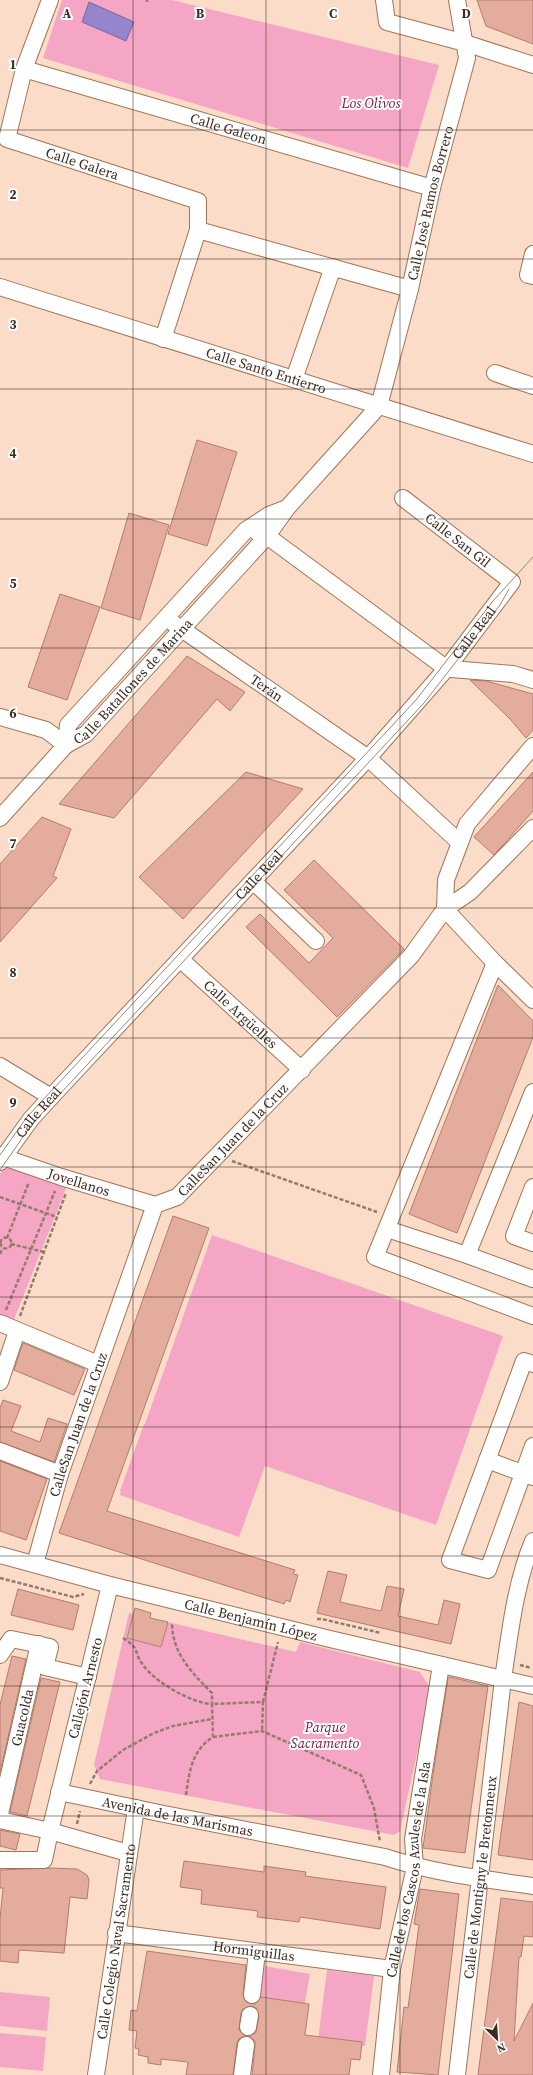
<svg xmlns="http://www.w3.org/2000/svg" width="533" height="2075" viewBox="0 0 533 2075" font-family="'Source Serif 4',serif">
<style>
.green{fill:#f6a6c5}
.water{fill:#9684cd;stroke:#7c6a99}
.building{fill:#e4ac9d;stroke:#b27d70}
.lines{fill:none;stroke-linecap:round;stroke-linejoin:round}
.minor-casing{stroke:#a07457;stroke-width:18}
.path{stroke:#947c6d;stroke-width:2.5;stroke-dasharray:4 2;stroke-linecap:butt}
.minor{stroke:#fff;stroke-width:16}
.tram{stroke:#9d8475;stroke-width:1}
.grid{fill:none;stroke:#3f2c20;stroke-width:1;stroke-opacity:0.55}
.labels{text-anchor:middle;stroke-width:4;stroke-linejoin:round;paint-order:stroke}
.park-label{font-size:14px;font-style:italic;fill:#771447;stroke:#fff}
.street-label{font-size:14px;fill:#3f2c20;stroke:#fff}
.grid-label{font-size:13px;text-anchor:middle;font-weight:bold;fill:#3f2c20;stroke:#fff;stroke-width:4;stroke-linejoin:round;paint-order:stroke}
</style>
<rect width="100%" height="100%" fill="#fadcc9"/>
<path class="green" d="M62,0H172L439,65L408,168L43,58Z
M7,1162L69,1181L13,1322L0,1318V1174Z
M212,1235L503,1336L436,1525L265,1466L239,1537L120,1495L121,1492L120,1491L144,1424H145Z
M129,1613L296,1652L300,1642L420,1672L431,1689L400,1831L394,1835L100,1779L94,1765Z
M259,1965L310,1974L303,2012L252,2003Z
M327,1970L374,1976L365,2046L318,2040Z
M0,1992L50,1997L47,2031L0,2026Z
M0,2033L46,2037L43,2071L0,2067Z"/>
<path class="water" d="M89,2L134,22L126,41L82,22Z"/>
<path class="building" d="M477,0H533V44L486,26Z
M197,440L237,452L207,546L168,534Z
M129,513L169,525L140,620L101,608Z
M60,594L100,607L67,700L28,687Z
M187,656L245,692L230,711L217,699L114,818L59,804Z
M470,680L486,681L533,694V730L526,738L510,719Z
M246,772L303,789L183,919L139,877Z
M533,772V811L494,855L474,837Z
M42,817L71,829L53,876L57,878L0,942V864Z
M314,860L404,949L337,1017L246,927L260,914L309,963L333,938L284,890Z
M498,985L533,1021V1037L457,1233L409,1214Z
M173,1216L209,1228L107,1511L295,1570L293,1574L298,1575L290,1602L286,1600L284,1604L59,1533Z
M23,1343L85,1369L74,1395L14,1370Z
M3,1400L21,1406L11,1431L40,1442L48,1418L67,1424L54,1462L0,1442V1408Z
M0,1461L47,1479L26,1540L0,1531Z
M328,1571L347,1575L340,1602L381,1611L387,1586L404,1589L398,1616L438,1625L444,1600L460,1604L451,1644L317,1613Z
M18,1589L79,1605L73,1630L11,1615Z
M135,1608L151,1613L150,1618L168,1622L161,1647L127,1638Z
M12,1656L26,1659L0,1772V1705Z
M450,1677L488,1686L465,1853L423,1848L434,1768L448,1678Z
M41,1678L60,1682L27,1816L10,1812Z
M519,1702L533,1706V1860L498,1855Z
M0,1830L20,1834L16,1850L0,1846Z
M184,1861L264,1872V1866L306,1872L305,1876L386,1887L380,1929L300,1917L299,1922L257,1917L258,1911L201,1904L202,1890L180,1887Z
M49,1868L77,1869L87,1875L89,1880L87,1899L70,1897L64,1953L19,1950L18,1963L0,1961V1919L3,1888H0V1870Z
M420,1889L459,1894L438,2075L397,2072L404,2007L408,2008L419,1925L414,1924Z
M501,1898L533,1902V1937L524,1936L521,1957H519L514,2041L533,2003V2075H478Z
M147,1951L246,1965L243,1994L246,2002L255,2004L261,1997L309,2004L305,2035L362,2042L360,2060L351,2059L349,2075H252L255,2046V2041L249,2036L256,2033L259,2016L256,2008L251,2006L243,2009L241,2013L239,2030L245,2036L239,2039L237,2043L233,2075H186L188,2062L161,2059V2065L148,2063V2057L138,2055L139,2049L135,2048L137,2031L129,2030L131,2010L137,2011Z"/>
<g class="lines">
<defs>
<g id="minor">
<path id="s1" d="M50,0L24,69L7,139L198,201V230L410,289"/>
<path d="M384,0L387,22L465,43L533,65"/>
<path id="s2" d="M24,69L432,188"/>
<path d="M533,254L528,275L533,276"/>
<path id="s3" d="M0,287L533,454"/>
<path d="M163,339L198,230"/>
<path d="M495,373L533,386"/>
<path d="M294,379L333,267"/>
<path id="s4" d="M287,508L269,515L246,530L68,725L66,745L86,734L267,536L287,508L379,406L410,289L432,188L467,58L457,0"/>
<path d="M257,532L267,536L443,666L451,669L513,674L533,680"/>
<path id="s5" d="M173,623L368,758L459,842"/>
<path d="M0,717L46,730L66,745L0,818"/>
<path d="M253,881L316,941"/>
<path d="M445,909L446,880L467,824L533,746"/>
<path d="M445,909L495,963L533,1000"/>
<path id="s6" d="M180,959L302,1070"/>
<path d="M495,963L375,1257L533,1316"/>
<path d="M0,1066L51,1097"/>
<path id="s7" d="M3,1157L61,1177L155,1205"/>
<path id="s8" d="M0,1162L31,1119L51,1097L368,758L447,668L512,582L403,498"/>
<path d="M533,1187L514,1236L533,1243"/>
<path d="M387,1229L467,1255L533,1092"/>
<path d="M467,1255L533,1279"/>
<path d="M0,1323L98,1364"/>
<path d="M533,1364L524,1361L450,1560L488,1570L533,1446"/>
<path d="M0,1382L17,1331"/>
<path d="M0,1451L60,1474"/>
<path d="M487,1460L533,1477"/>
<path id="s9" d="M0,1555L110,1585L330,1639L533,1686"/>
<path id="s10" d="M35,1564L60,1474L155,1205L177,1197L411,956L445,909L470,892L533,828"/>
<path d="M110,1585L50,1831L128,1853"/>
<path d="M0,1655L11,1639L50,1647L45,1667L88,1677"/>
<path id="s11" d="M59,1792L164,1814L385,1857C433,1873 483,1879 533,1886"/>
<path id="s12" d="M0,1814L39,1644"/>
<path d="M0,1820L50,1831L44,1860H0"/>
<path id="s13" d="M116,1933L392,1969"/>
<path d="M252,1995L257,1952"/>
<path d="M248,2027L250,2015"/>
<path id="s14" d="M96,2075L136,1808"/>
<path d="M242,2075L246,2045"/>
<path id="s15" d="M381,2075L392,1969L415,1867L413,1839L441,1665"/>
<path id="s16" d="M457,2075L503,1679C510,1633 515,1584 533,1541"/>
</g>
</defs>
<use href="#minor" class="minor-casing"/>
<path class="path" d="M147,2V0
M232,1161L377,1212
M0,1197L57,1217
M0.5 1243a5.5 5.5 0 1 1 11 0a5.5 5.5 0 1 1-11 0Z
M7,1238L29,1182
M11,1244L44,1252
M0,1254L3,1248
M6,1310L55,1191
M20,1316L66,1193
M0,1578L73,1597L84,1594
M317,1619H322L381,1633
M123,1638C141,1649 133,1652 143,1665C155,1682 191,1703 212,1704V1693C192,1673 172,1653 172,1623
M520,1665L531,1668
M263,1702L278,1642
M213,1737L262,1731L361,1775L374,1808L380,1842
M90,1784L97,1771L123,1750L154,1733L173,1726L212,1719
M186,1795C189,1772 192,1750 213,1737L212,1704L263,1702L262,1731
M77,1824L80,1811"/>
<use href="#minor" class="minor"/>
<path class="tram" d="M0,1155L27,1117L416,700L493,601L533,557
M0,1170L32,1124L424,703L500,605L509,589"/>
</g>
<path class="grid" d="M133,0V2075M266,0V2075M400,0V2075M0,130H533M0,259H533M0,389H533M0,519H533M0,648H533M0,778H533M0,908H533M0,1038H533M0,1167H533M0,1297H533M0,1427H533M0,1556H533M0,1686H533M0,1816H533M0,1945H533"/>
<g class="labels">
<g class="park-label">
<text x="371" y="108">Los Olivos</text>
<text x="325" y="1732">Parque<tspan x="325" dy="16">Sacramento</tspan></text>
</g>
<g class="street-label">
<text dy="5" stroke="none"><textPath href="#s2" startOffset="213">Calle Galeon</textPath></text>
<text dy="5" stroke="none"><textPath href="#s1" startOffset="225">Calle Galera</textPath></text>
<text dy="5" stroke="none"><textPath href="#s4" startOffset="1003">Calle Josè Ramos Borrero</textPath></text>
<text dy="5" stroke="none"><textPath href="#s3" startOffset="279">Calle Santo Entierro</textPath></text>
<text transform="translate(458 540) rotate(38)" y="5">Calle San Gil</text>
<text dy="5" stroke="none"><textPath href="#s8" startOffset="711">Calle Real</textPath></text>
<text dy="5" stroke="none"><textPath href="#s4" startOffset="424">Calle Batallones de Marina</textPath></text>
<text dy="5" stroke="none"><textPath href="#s5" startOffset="114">Terán</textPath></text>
<text dy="5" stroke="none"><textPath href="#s8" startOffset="387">Calle Real</textPath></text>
<text dy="5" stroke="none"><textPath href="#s6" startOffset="82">Calle Argüelles</textPath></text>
<text dy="5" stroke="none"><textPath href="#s8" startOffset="63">Calle Real</textPath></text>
<text dy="5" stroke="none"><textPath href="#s10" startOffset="482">CalleSan Juan de la Cruz</textPath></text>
<text dy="5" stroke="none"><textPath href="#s7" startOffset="80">Jovellanos</textPath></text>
<text dy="5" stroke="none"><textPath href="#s10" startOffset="146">CalleSan Juan de la Cruz</textPath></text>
<text dy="5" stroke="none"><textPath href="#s9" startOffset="259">Calle Benjamín López</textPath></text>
<text transform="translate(85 1688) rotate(-76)" y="5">Callejón Arnesto</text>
<text dy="5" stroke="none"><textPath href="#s12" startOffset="99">Guacolda</textPath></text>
<text dy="5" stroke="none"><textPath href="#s11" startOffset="121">Avenida de las Marismas</textPath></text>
<text dy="5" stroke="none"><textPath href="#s15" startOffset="208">Calle de los Cascos Azules de la Isla</textPath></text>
<text dy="5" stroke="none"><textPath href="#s16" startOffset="199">Calle de Montigny le Bretonneux</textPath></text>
<text dy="5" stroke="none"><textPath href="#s14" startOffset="135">Calle Colegio Naval Sacramento</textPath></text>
<text dy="5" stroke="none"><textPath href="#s13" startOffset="139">Hormiguillas</textPath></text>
</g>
</g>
<g class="grid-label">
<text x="67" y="18">A</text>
<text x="200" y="18">B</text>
<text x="333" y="18">C</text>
<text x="466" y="18">D</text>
<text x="13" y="69">1</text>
<text x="13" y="199">2</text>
<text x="13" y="329">3</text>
<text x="13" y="458">4</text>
<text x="13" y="588">5</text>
<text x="13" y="718">6</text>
<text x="13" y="848">7</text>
<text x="13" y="977">8</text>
<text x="13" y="1107">9</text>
</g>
<g transform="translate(497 2039) rotate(155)" stroke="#ffffff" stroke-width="3" paint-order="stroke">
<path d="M0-3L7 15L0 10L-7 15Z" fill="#3f2c20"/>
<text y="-6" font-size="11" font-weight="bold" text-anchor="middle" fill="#3f2c20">N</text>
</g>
</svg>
